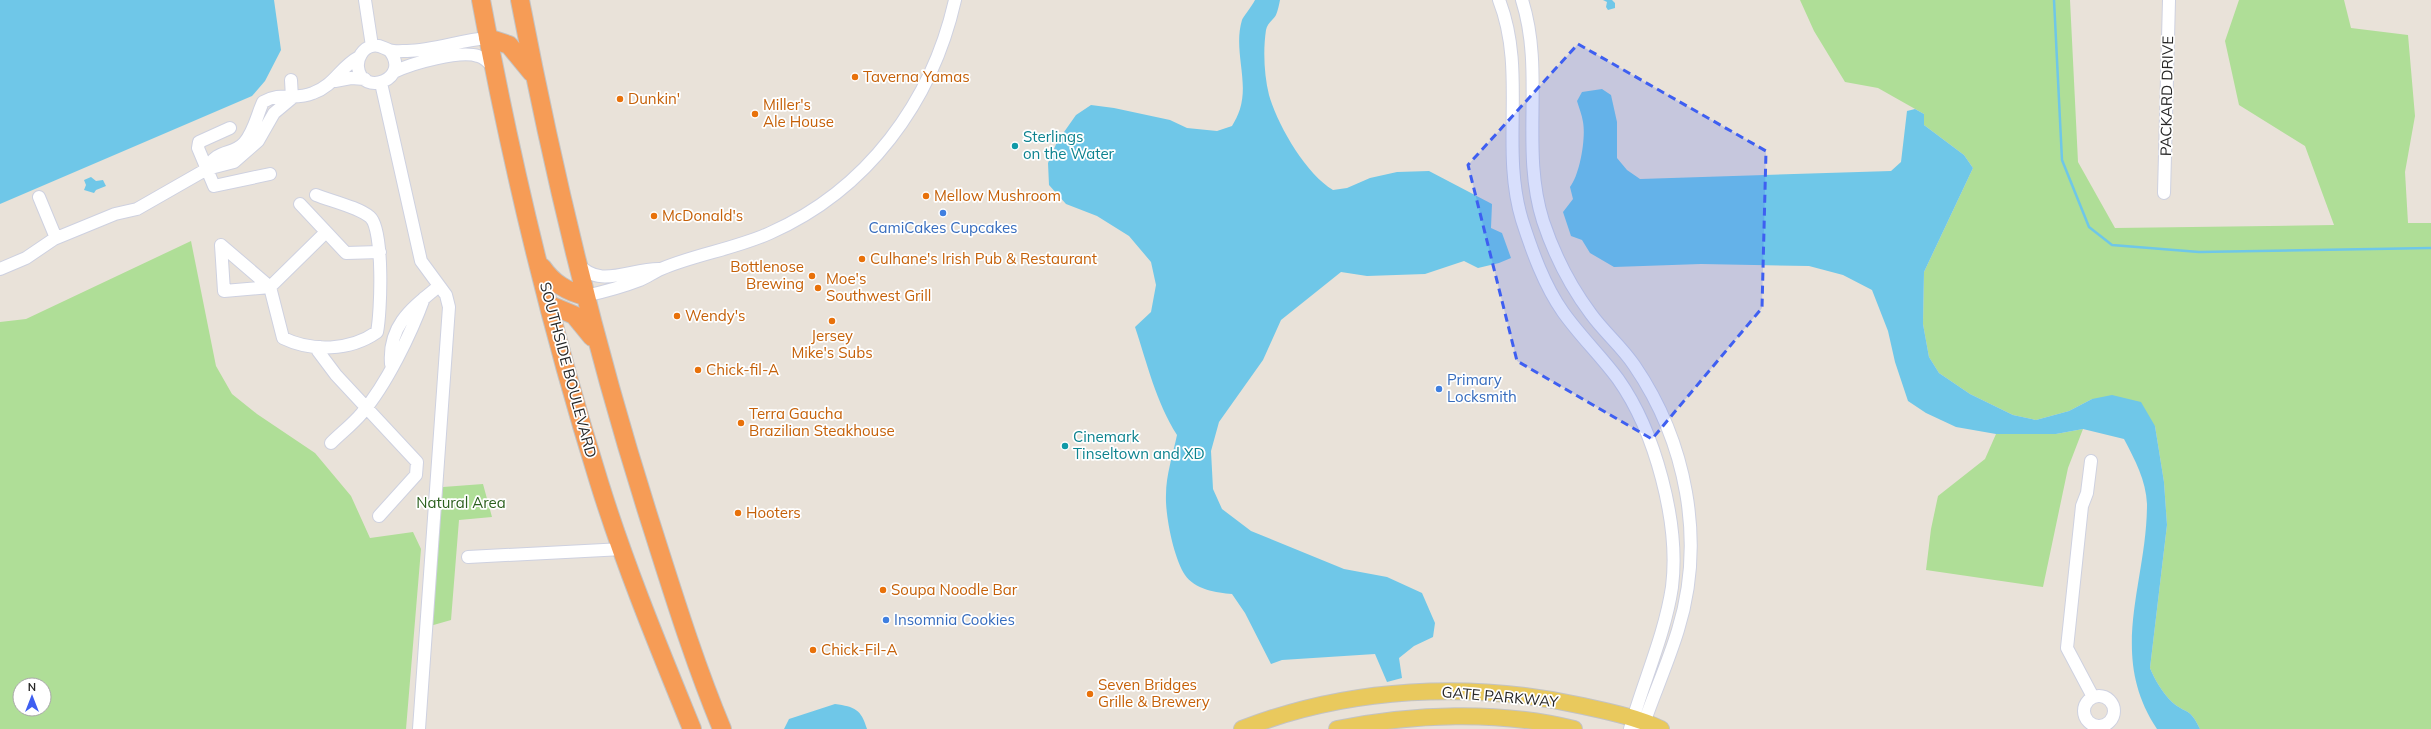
<svg xmlns="http://www.w3.org/2000/svg" width="2431" height="729" viewBox="0 0 2431 729" font-family="Mulish,sans-serif">
<style>
.green{fill:#afde97;fill-rule:evenodd}
.water{fill:#6fc7e8}
.lines{fill:none;stroke-linecap:round;stroke-linejoin:round}
.stream{stroke:#6fc7e8;stroke-width:2.5}
.minor-casing{stroke:#ced1e0;stroke-width:14}
.major-casing{stroke:#c3c3c3;stroke-width:18}
.highway-casing{stroke:#c3c3c3;stroke-width:20}
.minor{stroke:#fff;stroke-width:12}
.major{stroke:#e9c95d;stroke-width:16}
.highway{stroke:#f69c56;stroke-width:18}
.marked{fill:#3e5ff1;fill-opacity:0.2;stroke:#3e5ff1;stroke-width:3;stroke-dasharray:8 5;stroke-linejoin:round}
.food-dot{fill:#e8710a;stroke:#fff;stroke-width:1.5}
.culture-dot{fill:#0f9aa8;stroke:#fff;stroke-width:1.5}
.shop-dot{fill:#3f7fe0;stroke:#fff;stroke-width:1.5}
.labels{text-anchor:middle;stroke-width:3.5;stroke-linejoin:round;paint-order:stroke}
.food-label{font-size:15px;fill:#c56008;stroke:#fff;text-anchor:start}
.street-label{font-size:15px;fill:#272727;stroke:#fff}
.culture-label{font-size:15px;fill:#0d838f;stroke:#fff;text-anchor:start}
.shop-label{font-size:15px;fill:#366cbe;stroke:#fff;text-anchor:start}
.park-label{font-size:15px;fill:#2a5f1c;stroke:#fff}
</style>
<rect width="100%" height="100%" fill="#e9e2d9"/>
<path class="green" d="M1800,0H2070L2078,162L2115,228L2334,225L2305,146L2239,105L2225,41L2239,0H2344L2351,28L2408,35L2415,116L2405,172L2408,223H2431V729H2200C2189,706 2187,715 2172,702C2162,692 2155,680 2150,668L2167,525L2164,482L2155,426L2092,399L2069,411L2036,420L2013,415L1970,394L1939,373L1929,357L1923,324L1924,272L1973,168L1964,155L1924,125V114L1878,88L1845,82L1814,31Z
M191,241L216,366L232,394L257,414L315,453L351,496L370,538L413,532L421,549L406,729H0V322L26,319ZM20,685H44V709H20Z
M2083,429L2068,468L2043,587L1926,570L1931,529L1938,496L1985,459L1996,434H2056Z
M483,484L492,517L459,520L451,620L430,626L443,487Z"/>
<path class="water" d="M0,0H274L281,50L265,81L252,96L0,204Z
M1255,0H1280C1279,5 1278,10 1276,15C1273,20 1267,24 1266,30C1263,50 1264,75 1269,95C1278,126 1306,174 1333,190L1347,188L1370,178L1397,172L1429,171L1492,204L1491,228L1502,233L1511,258L1499,263L1478,268L1464,261L1425,274L1367,276L1341,272L1281,320L1263,360L1219,422L1211,451L1213,489L1222,509L1251,531L1344,569L1387,577L1422,593L1435,623L1433,637L1414,646L1399,658L1402,678L1387,682L1375,654L1282,660L1271,664L1245,613L1232,594C1217,593 1194,589 1185,575C1174,559 1165,515 1166,495C1166,475 1173,454 1177,435C1156,402 1147,363 1135,327L1151,312L1156,285L1151,262L1129,236L1097,216L1066,204L1049,185L1048,163L1057,142L1076,115L1091,105L1114,108L1170,120L1187,128L1217,131L1232,126C1235,121 1238,115 1240,109C1249,80 1233,50 1242,20C1243,17 1252,6 1255,0Z
M1603,0H1612L1615,3V8L1608,10L1606,7L1607,2Z
M1602,89L1611,95L1617,122V158L1627,170L1640,179L1891,171L1901,162L1907,111L1915,109L1924,114V125L1964,155L1973,168L1924,272L1923,324L1929,357L1939,373L1970,394L2013,415L2036,420L2069,411L2092,399L2112,395L2141,402L2155,426L2164,482L2167,525L2150,668C2155,680 2162,692 2172,702C2187,715 2189,706 2200,729H2157C2107,654 2147,584 2147,504C2146,480 2135,460 2124,439L2083,429L2056,434H1996L1956,427L1926,413L1908,401L1895,362L1888,331L1872,290L1843,275L1809,266L1701,264L1614,267L1590,253L1582,240L1571,236L1563,212L1573,199L1570,187C1580,174 1586,138 1583,122C1582,115 1579,108 1577,101L1582,92Z
M91,177L96,181L103,180L106,186L96,190L94,193L84,190L86,185L84,180Z
M835,704C855,707 861,709 867,729H784L789,719Z"/>
<g class="lines">
<path class="stream" d="M2054,0L2062,160L2089,227L2112,245L2199,252L2431,248"/>
<defs>
<path id="minor" d="M365,0L372,46
M1499,0C1527,71 1500,148 1522,220C1532,251 1544,285 1563,312C1580,336 1601,356 1618,379C1655,431 1680,523 1672,587C1665,634 1643,683 1630,729
M1522,0C1545,72 1520,149 1543,221C1554,254 1570,286 1591,314C1604,332 1621,346 1634,365C1686,441 1706,540 1678,630C1668,663 1653,696 1642,729
M389,50C413,79 361,98 358,67C357,58 363,48 372,46C379,44 383,48 389,50C394,52 402,51 407,51C435,50 461,40 488,38
M394,72C412,63 460,50 478,56C486,58 490,64 495,70
M335,81L351,78L365,79
M381,83L421,261L446,295L449,307L419,729
M230,128L199,142L198,148L214,186L270,174
M207,169C217,148 232,156 244,143C254,132 257,115 263,102C282,91 294,101 313,93C335,85 340,67 359,57
M2164,193L2169,0
M39,197L56,238
M300,204L346,253L380,252
M221,245L270,287L283,338C312,352 350,351 377,332C381,313 384,229 370,217C358,207 331,201 316,195
M221,245L224,291L270,287L326,232
M578,263C598,290 631,268 660,269
M0,269L26,258L54,239L115,214L137,209L207,169L234,162L258,141L274,113L292,98L291,80
M585,296C603,292 622,287 640,280C647,277 654,272 661,269C696,254 735,249 770,233C867,190 932,102 955,0
M320,347L318,351L336,375L417,462L416,475L379,516
M391,364C388,325 412,308 439,286
M331,443C341,433 353,424 362,413C386,385 411,334 424,298
M2091,461L2087,493L2082,506L2067,648L2093,697
M468,557L623,549
M2084 711a15 15 0 1 1 30 0a15 15 0 1 1-30 0Z"/>
<path id="major" d="M1242,729C1349,687 1471,681 1583,706C1610,712 1636,717 1661,729
M1337,729C1413,714 1498,710 1574,729"/>
<path id="highway" d="M481,0C511,162 550,325 599,482C625,566 659,648 692,729
M520,0C554,177 596,352 651,524C673,593 694,662 722,729
M488,38L509,45L532,73
M542,267C553,283 566,291 585,296
M550,305L574,315L592,337"/>
</defs>
<use href="#minor" class="minor-casing"/>
<use href="#major" class="major-casing"/>
<use href="#highway" class="highway-casing"/>
<use href="#minor" class="minor"/>
<use href="#major" class="major"/>
<use href="#highway" class="highway"/>
</g>
<path class="marked" d="M1578,44L1766,151L1762,308L1652,439L1517,361L1468,165Z"/>
<g class="food-dot">
<circle cx="855" cy="77" r="4"/>
<circle cx="620" cy="99" r="4"/>
<circle cx="755" cy="114" r="4"/>
<circle cx="926" cy="196" r="4"/>
<circle cx="654" cy="216" r="4"/>
<circle cx="862" cy="259" r="4"/>
<circle cx="812" cy="276" r="4"/>
<circle cx="818" cy="288" r="4"/>
<circle cx="677" cy="316" r="4"/>
<circle cx="832" cy="321" r="4"/>
<circle cx="698" cy="370" r="4"/>
<circle cx="741" cy="423" r="4"/>
<circle cx="738" cy="513" r="4"/>
<circle cx="883" cy="590" r="4"/>
<circle cx="813" cy="650" r="4"/>
<circle cx="1090" cy="694" r="4"/>
</g>
<g class="culture-dot">
<circle cx="1015" cy="146" r="4"/>
<circle cx="1065" cy="446" r="4"/>
</g>
<g class="shop-dot">
<circle cx="943" cy="213" r="4"/>
<circle cx="1439" cy="389" r="4"/>
<circle cx="886" cy="620" r="4"/>
</g>
<g class="labels">
<g class="food-label">
<text x="863" y="82">Taverna Yamas</text>
<text x="628" y="104">Dunkin'</text>
<text x="763" y="110">Miller's<tspan x="763" dy="17">Ale House</tspan></text>
<text x="934" y="201">Mellow Mushroom</text>
<text x="662" y="221">McDonald's</text>
<text x="870" y="264">Culhane's Irish Pub &amp; Restaurant</text>
<text x="804" y="272" text-anchor="end">Bottlenose<tspan x="804" dy="17">Brewing</tspan></text>
<text x="826" y="284">Moe's<tspan x="826" dy="17">Southwest Grill</tspan></text>
<text x="685" y="321">Wendy's</text>
<text x="832" y="341" text-anchor="middle">Jersey<tspan x="832" dy="17">Mike's Subs</tspan></text>
<text x="706" y="375">Chick-fil-A</text>
<text x="749" y="419">Terra Gaucha<tspan x="749" dy="17">Brazilian Steakhouse</tspan></text>
<text x="746" y="518">Hooters</text>
<text x="891" y="595">Soupa Noodle Bar</text>
<text x="821" y="655">Chick-Fil-A</text>
<text x="1098" y="690">Seven Bridges<tspan x="1098" dy="17">Grille &amp; Brewery</tspan></text>
</g>
<g class="street-label">
<text transform="translate(2167 96) rotate(-89)" y="5">PACKARD DRIVE</text>
<text transform="translate(568 370) rotate(75)" y="5">SOUTHSIDE BOULEVARD</text>
<text transform="translate(1500 697) rotate(5)" y="5">GATE PARKWAY</text>
</g>
<g class="culture-label">
<text x="1023" y="142">Sterlings<tspan x="1023" dy="17">on the Water</tspan></text>
<text x="1073" y="442">Cinemark<tspan x="1073" dy="17">Tinseltown and XD</tspan></text>
</g>
<g class="shop-label">
<text x="943" y="233" text-anchor="middle">CamiCakes Cupcakes</text>
<text x="1447" y="385">Primary<tspan x="1447" dy="17">Locksmith</tspan></text>
<text x="894" y="625">Insomnia Cookies</text>
</g>
<g class="park-label">
<text x="461" y="508">Natural Area</text>
</g>
</g>
<g transform="translate(32 697)"><circle r="19" fill="#ffffff" stroke="#a9a9a9"/>
<path d="M0-3L7 15L0 10L-7 15Z" fill="#3e5ff1"/>
<text y="-6" font-size="11" font-weight="bold" text-anchor="middle" fill="#272727">N</text>
</g>
</svg>
